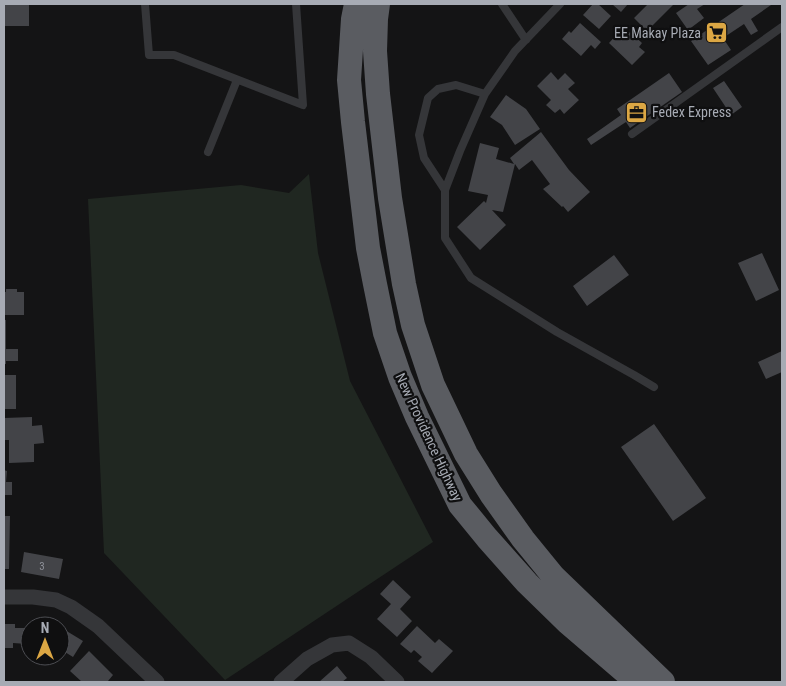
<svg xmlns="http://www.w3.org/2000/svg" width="786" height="686" viewBox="0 0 786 686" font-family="'Roboto Condensed',sans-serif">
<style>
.green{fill:#202721}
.building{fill:#434448}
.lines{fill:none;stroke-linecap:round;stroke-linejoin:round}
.service{stroke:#353639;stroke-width:8}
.minor{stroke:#353639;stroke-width:15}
.trunk{stroke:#5a5c61;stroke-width:24}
.labels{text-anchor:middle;stroke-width:4.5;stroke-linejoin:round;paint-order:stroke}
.number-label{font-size:11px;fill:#8e9199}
.poi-label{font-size:14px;fill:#a7abb4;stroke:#0f0f10;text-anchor:end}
.street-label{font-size:14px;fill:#a7abb4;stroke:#0f0f10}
</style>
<rect width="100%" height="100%" fill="#141415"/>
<path class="green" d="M309,174L318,253L350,381L433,542L225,680L104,553L88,199L241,185L289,193Z"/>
<path class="building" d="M4,4H29V26H4Z
M593,4H598L611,16L599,29L583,15Z
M612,4H628L621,12Z
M648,4H674L647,31L634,18Z
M689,4H705L697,9L704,18L688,30L676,13Z
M745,4H771V5L751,19L758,31L751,35L744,24L723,38L731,50L708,65L691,41Z
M580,23L601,42L595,49L591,45L581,56L562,39L569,31L571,33Z
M621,30L627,35L630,32L642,43L639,47L645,52L632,65L609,43Z
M551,72L558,80L565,73L575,83L568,89L579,100L564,114L560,109L555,113L546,105L551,100L537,86Z
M669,73L682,92L630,128L626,122L591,145L587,139L621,115L617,109Z
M724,81L742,107L731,115L713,88Z
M506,95L526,109L540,129L515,145L502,125L490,117Z
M541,132L569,170L590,192L568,212L563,206L562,207L543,189L550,184L532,160L519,170L515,164L503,212L492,210L506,225L480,250L457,227L484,201L486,203L488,195L468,191L480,143L499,148L496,159L514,164L510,158Z
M762,253L779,290L756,301L738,263Z
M614,255L629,275L587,306L573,286Z
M6,289H17V292H24V315H4V292H6Z
M4,320H6V349H18V361H6V364H4Z
M782,351V372L766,379L758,362Z
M4,375H16V409H4Z
M32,417V426L42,425L44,443L34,444V462L9,463V440H4V418Z
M654,424L706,498L673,521L621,447Z
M4,470L7,471L6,482H12V495H4Z
M4,516H10L9,569H4Z
M24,552L63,559L59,579L21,572Z
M393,580L411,597L400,609L412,621L397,637L377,619L391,604L380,594Z
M4,624H15V628H27V644L13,643V648H4Z
M417,626L435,643L439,639L453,651L432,673L418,661L422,657L414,650L411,653L400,644Z
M60,627L83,641L73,657L60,649Z
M89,651L113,675L108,681L109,682H82L70,671Z
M337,666L347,678L342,682H319Z"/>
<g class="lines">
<path class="service" d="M145,4L149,55H174L303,105L296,4
M502,4L526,40
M560,4L515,51L485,94L460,151L445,190V238L471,278L557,332L634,375L654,387
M632,134L782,27
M208,152L237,80
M445,190L424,158L419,135L428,98L438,89L456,85L485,94"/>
<path class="minor" d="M4,597H33L56,600L71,607L98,626L157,682
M281,682L307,659L332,645L349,643L371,657L397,682"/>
<path class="trunk" d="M356,4L353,19L349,80L353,122L368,248L375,284L385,333L400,377L417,417L460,505L487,538L527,583L568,623L637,682
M378,4L376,19L375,51L378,94L390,198L404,284L413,325L433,385L466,454L491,494L523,539L554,577L663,682"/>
</g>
<defs>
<symbol id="supermarket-square" viewBox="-11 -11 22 22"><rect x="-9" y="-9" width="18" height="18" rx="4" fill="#dca744" stroke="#0f0f10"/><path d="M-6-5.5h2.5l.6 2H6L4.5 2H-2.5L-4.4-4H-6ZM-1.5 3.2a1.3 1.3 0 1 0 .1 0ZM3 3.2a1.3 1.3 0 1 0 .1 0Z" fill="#111"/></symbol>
<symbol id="office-square" viewBox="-11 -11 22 22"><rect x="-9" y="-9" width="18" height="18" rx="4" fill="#dca744" stroke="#0f0f10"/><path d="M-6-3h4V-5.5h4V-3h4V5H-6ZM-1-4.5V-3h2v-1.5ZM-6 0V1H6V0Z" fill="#111"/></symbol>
</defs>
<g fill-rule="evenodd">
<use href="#supermarket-square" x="704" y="20" width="25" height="25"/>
<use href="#office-square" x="624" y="100" width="25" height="25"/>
</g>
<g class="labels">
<g class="number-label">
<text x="42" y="570">3</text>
</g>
<g class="poi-label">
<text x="701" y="38">EE Makay Plaza</text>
<text x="652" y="117" text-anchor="start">Fedex Express</text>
</g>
<g class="street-label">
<text transform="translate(429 437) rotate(65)" y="5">New Providence Highway</text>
</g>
</g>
<rect width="786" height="686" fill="none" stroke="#a7abb4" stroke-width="10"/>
<g transform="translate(45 641)"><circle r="24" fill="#0f0f10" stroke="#4c4d52"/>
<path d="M0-4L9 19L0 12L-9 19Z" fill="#dca744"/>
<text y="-8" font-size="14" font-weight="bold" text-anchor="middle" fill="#a7abb4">N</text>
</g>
</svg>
